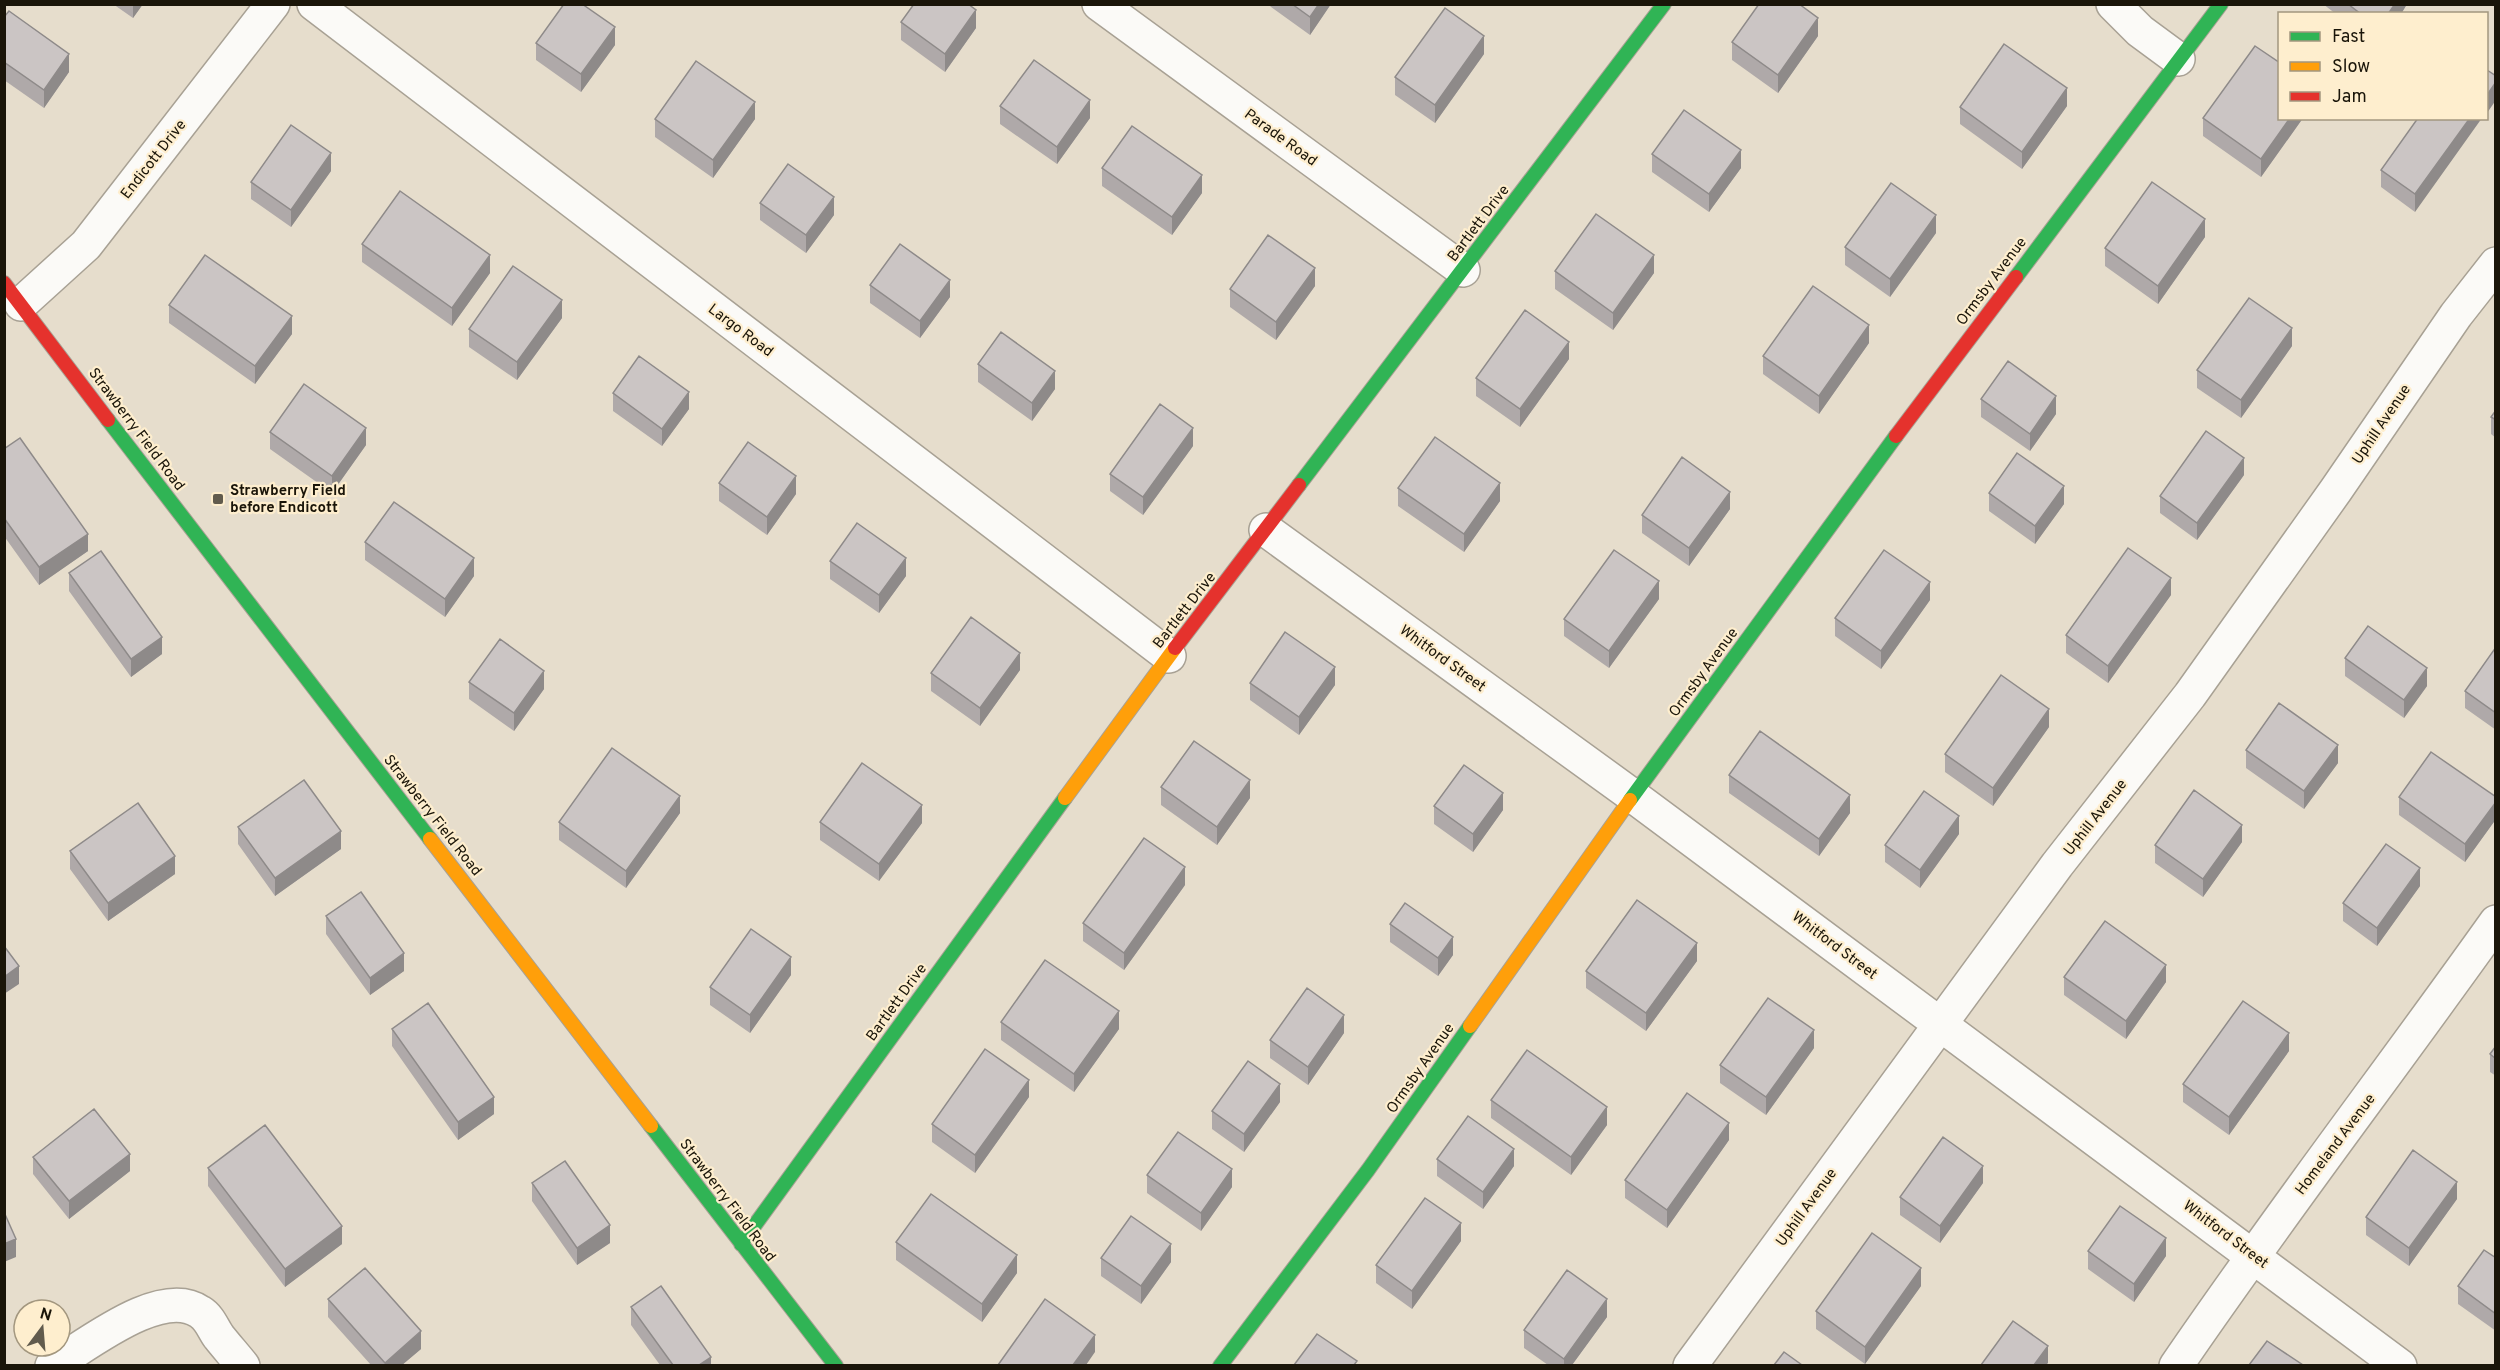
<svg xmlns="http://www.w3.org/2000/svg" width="2500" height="1370" viewBox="0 0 2500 1370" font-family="Overpass,sans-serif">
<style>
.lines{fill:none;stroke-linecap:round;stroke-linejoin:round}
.street-casing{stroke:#a8a194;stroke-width:36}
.fast-casing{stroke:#a8a194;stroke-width:16}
.slow-casing{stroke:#a8a194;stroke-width:16}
.jam-casing{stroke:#a8a194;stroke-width:16}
.street{stroke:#fbfaf7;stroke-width:33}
.fast{stroke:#30b455;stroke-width:14}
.slow{stroke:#ff9f0a;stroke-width:14}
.jam{stroke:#e5322d;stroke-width:14}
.wall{fill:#afa9a9}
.shaded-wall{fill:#8e8a89}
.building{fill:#cbc5c4;stroke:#8e8a89;stroke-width:1.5}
.poi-dot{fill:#615b4d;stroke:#feeece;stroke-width:2}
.labels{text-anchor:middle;stroke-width:4.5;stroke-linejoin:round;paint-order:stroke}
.street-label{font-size:15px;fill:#1a1509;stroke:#feeece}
.poi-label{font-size:15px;font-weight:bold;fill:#1a1509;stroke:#feeece;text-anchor:start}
</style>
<rect width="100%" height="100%" fill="#e6ddcc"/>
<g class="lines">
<defs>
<path id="street" d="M314,4L1169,656
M1099,4L1463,270
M2113,4L2140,31L2178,59
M21,304L86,245L273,4
M1266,530L1633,796L2400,1366
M52,1366C86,1346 161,1285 200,1312C210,1318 213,1329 219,1337C227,1347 235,1356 243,1366
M1690,1366L2057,865L2190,695L2336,490L2456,315L2496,264
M2176,1366C2279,1215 2390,1071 2496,922"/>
<path id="fast" d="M2016,277L2221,4
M108,420L430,839
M1299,485L1664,4
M1630,800L1896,436
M651,1126L836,1366
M741,1244L1065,798
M1220,1366L1368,1170L1470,1026"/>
<path id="slow" d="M1065,798L1175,648
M430,839L651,1126
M1470,1026L1630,800"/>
<path id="jam" d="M4,283L108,420
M1896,436L2016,277
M1175,648L1299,485"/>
</defs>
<use href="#street" class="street-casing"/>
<use href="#fast" class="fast-casing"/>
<use href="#slow" class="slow-casing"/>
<use href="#jam" class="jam-casing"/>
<use href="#street" class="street"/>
<use href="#fast" class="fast"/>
<use href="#slow" class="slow"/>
<use href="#jam" class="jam"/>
</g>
<path class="wall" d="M113,4H143L133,18Z
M1267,4H1331L1310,35Z
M2323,4H2407L2401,14H2336Z
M4,17L69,72L44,108L4,80Z
M901,22L976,28L945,72L901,40Z
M1818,36L1778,93L1732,60V42Z
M536,43L615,45L581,92L536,60Z
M1484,54L1435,123L1395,95V77Z
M1000,106L1090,118L1057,164L1000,124Z
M2067,106L2022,169L1960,124V107Z
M2203,118H2303L2261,177L2203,136Z
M2418,118L2415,212L2381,187V170Z
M655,119H755L713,178L655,137Z
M1652,154L1741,168L1709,212L1652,172Z
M1102,168L1202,193L1172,235L1102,186Z
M331,171L291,227L251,199V182Z
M760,203L834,215L806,253L760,220Z
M1936,233L1890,297L1845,265V247Z
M2205,237L2158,304L2105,266V248Z
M362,244L490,273L452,326L362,262Z
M1555,271L1654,273L1613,330L1555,289Z
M870,285L950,297L920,338L870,303Z
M1315,286L1276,340L1230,307V289Z
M169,305L292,334L255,384L169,323Z
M562,318L517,380L469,347V329Z
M1869,343L1819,414L1763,374V356Z
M2292,346L2241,418L2197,388V370Z
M1569,359L1520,427L1476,396V378Z
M978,364L1055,389L1032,421L978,382Z
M613,393L689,409L662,446L613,411Z
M1981,399L2056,414L2030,451L1981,417Z
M2496,410V438L2491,434V417Z
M270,432L366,445L332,493L270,449Z
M1193,446L1143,515L1110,491V474Z
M4,449L88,551L39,585L4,536Z
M2244,475L2197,540L2160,513V496Z
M719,483L796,494L767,535L719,501Z
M1398,488L1500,501L1464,552L1398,506Z
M1989,493L2064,504L2035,544L1989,511Z
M1730,509L1689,566L1642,533V515Z
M365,542L474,576L445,617L365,560Z
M830,561L906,576L879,613L830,579Z
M69,573L162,654L131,677L69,591Z
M2171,595L2108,683L2066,653V635Z
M1659,599L1609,668L1564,636V619Z
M1930,600L1881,669L1835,636V618Z
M2496,647V730L2465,708V691Z
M2345,658L2427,686L2404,718L2345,676Z
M1020,670L980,726L931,691V673Z
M469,682L544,689L514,731L469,699Z
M1250,683L1335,685L1299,735L1250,700Z
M2049,727L1993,806L1945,772V754Z
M2246,750L2338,763L2304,809L2246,768Z
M1729,775L1850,813L1819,856L1729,793Z
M1161,787L1250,798L1217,845L1161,805Z
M2399,797H2496V819L2465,862L2399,815Z
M1434,806L1503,810L1473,852L1434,824Z
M680,813L626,888L559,840V822Z
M820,822L922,823L879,881L820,840Z
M238,827L341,849L275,896L238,844Z
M1959,834L1920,888L1885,862V845Z
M2242,842L2203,897L2155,863V845Z
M70,851L175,874L108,921L70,869Z
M1185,885L1124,970L1083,941V923Z
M2420,886L2377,946L2343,921V903Z
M326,916L404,971L370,995L326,934Z
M1390,924L1453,955L1438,976L1390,942Z
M1697,961L1646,1031L1586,988V971Z
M791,975L750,1033L710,1005V987Z
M2064,977L2166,982L2126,1039L2064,995Z
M1001,1022L1119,1029L1074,1092L1001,1040Z
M392,1029L494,1114L458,1140L392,1046Z
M1344,1033L1308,1085L1270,1058V1040Z
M2496,1046V1076L2490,1072V1054Z
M1814,1048L1766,1115L1720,1083V1065Z
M2289,1051L2229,1135L2183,1102V1084Z
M1029,1097L975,1173L932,1142V1124Z
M1491,1100L1607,1125L1571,1175L1491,1118Z
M1280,1102L1244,1152L1212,1129V1111Z
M1729,1140L1667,1228L1625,1198V1180Z
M33,1157L130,1171L69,1219L33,1174Z
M1437,1159L1514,1166L1483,1209L1437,1176Z
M208,1168L342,1244L285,1287L208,1186Z
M1147,1175L1232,1187L1201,1231L1147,1193Z
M532,1183L610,1243L577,1265L532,1201Z
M1983,1183L1940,1243L1900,1215V1197Z
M2457,1199L2409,1266L2366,1235V1217Z
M1461,1241L1412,1309L1376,1283V1265Z
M896,1242L1017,1273L982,1322L896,1260Z
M2088,1251L2166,1256L2134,1302L2088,1269Z
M1101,1258L1171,1262L1141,1304L1101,1276Z
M2496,1258V1331L2458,1304V1286Z
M1921,1286L1865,1364L1816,1329V1311Z
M328,1299L421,1349L402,1365H371L328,1317Z
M631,1307L711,1365H660L631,1325Z
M1607,1317L1572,1365H1548L1524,1348V1330Z"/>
<path class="shaded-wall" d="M133,4H143L133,18Z
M1319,4H1331L1310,35V17Z
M2395,4H2407L2401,14H2388Z
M976,10V28L945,72V54Z
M1818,18V36L1778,93V75Z
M615,27V45L581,92V74Z
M1484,36V54L1435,123V105Z
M69,54V72L44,108V90Z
M2496,82V100L2487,113V95Z
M2067,88V106L2022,169V152Z
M1090,100V118L1057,164V147Z
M755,102V119L713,178V160Z
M2290,118H2303L2261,177V159Z
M2470,118H2482L2415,212V194Z
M1741,150V168L1709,212V194Z
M331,153V171L291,227V210Z
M1202,175V193L1172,235V217Z
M834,197V215L806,253V235Z
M1936,215V233L1890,297V279Z
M2205,219V237L2158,304V286Z
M490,255V273L452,326V308Z
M1654,255V273L1613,330V313Z
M1315,268V286L1276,340V322Z
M950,280V297L920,338V321Z
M562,300V318L517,380V362Z
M292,316V334L255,384V366Z
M1869,325V343L1819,414V396Z
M2292,328V346L2241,418V400Z
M1569,342V359L1520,427V409Z
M1055,371V389L1032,421V403Z
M689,392V409L662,446V429Z
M2056,396V414L2030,451V434Z
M366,428V445L332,493V476Z
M1193,428V446L1143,515V497Z
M2244,458V475L2197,540V523Z
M796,476V494L767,535V517Z
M1500,483V501L1464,552V534Z
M2064,486V504L2035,544V526Z
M1730,492V509L1689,566V548Z
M88,534V551L39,585V567Z
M474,558V576L445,617V599Z
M906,558V576L879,613V595Z
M2171,578V595L2108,683V666Z
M1659,581V599L1609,668V651Z
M1930,582V600L1881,669V651Z
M162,637V654L131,677V659Z
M1020,653V670L980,726V708Z
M1335,667V685L1299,735V717Z
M2427,668V686L2404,718V700Z
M544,671V689L514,731V713Z
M2049,709V727L1993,806V788Z
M2338,745V763L2304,809V791Z
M1250,780V798L1217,845V827Z
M1503,793V810L1473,852V834Z
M1850,795V813L1819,856V839Z
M680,796V813L626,888V871Z
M2496,802V819L2465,862V844Z
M922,805V823L879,881V864Z
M1959,816V834L1920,888V870Z
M2242,825V842L2203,897V879Z
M341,831V849L275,896V878Z
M175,856V874L108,921V903Z
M1185,867V885L1124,970V953Z
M2420,868V886L2377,946V928Z
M1453,937V955L1438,976V958Z
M1697,943V961L1646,1031V1013Z
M404,953V971L370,995V978Z
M791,957V975L750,1033V1015Z
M2166,965V982L2126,1039V1021Z
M19,966V984L4,994V977Z
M1119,1011V1029L1074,1092V1074Z
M1344,1015V1033L1308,1085V1067Z
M1814,1030V1048L1766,1115V1097Z
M2289,1033V1051L2229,1135V1117Z
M1029,1080V1097L975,1173V1155Z
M1280,1084V1102L1244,1152V1134Z
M494,1097V1114L458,1140V1122Z
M1607,1107V1125L1571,1175V1157Z
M1729,1123V1140L1667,1228V1210Z
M1514,1149V1166L1483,1209V1192Z
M130,1154V1171L69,1219V1201Z
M1983,1166V1183L1940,1243V1226Z
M1232,1169V1187L1201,1231V1213Z
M2457,1182V1199L2409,1266V1248Z
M1461,1223V1241L1412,1309V1291Z
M610,1225V1243L577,1265V1248Z
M342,1226V1244L285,1287V1269Z
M2166,1238V1256L2134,1302V1284Z
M16,1239V1257L4,1262V1244Z
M1171,1244V1262L1141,1304V1286Z
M1017,1255V1273L982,1322V1304Z
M1921,1268V1286L1865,1364V1347Z
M1607,1299V1317L1572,1365H1564V1359Z
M421,1331V1349L402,1365H385V1363Z
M1095,1335V1352L1086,1365H1073Z
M2048,1346V1363L2046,1365H2034Z
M711,1357V1365H699Z"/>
<path class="building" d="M564,4H582L615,27L581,74L536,43Z
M914,4H968L976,10L945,54L901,22Z
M1292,4H1319L1310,17Z
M1759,4H1799L1818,18L1778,75L1732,42Z
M2348,4H2395L2388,14H2361Z
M1445,8L1484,36L1435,105L1395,77Z
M9,11L69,54L44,90L4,62V17Z
M2004,44L2067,88L2022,152L1960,107Z
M2255,46L2280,63V118H2290L2261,159L2203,118Z
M1034,60L1090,100L1057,147L1000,106Z
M696,61L755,102L713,160L655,119Z
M2487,70L2496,76V82L2487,95Z
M1684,110L1741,150L1709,194L1652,154Z
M2418,118H2470L2415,194L2381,170Z
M291,125L331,153L291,210L251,182Z
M1132,126L1202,175L1172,217L1102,168Z
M788,164L834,197L806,235L760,203Z
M2152,182L2205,219L2158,286L2105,248Z
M1891,183L1936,215L1890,279L1845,247Z
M400,191L490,255L452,308L362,244Z
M1596,214L1654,255L1613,313L1555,271Z
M1268,235L1315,268L1276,322L1230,289Z
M900,244L950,280L920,321L870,285Z
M205,255L292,316L255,366L169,305Z
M513,266L562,300L517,362L469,329Z
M1813,286L1869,325L1819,396L1763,356Z
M2249,298L2292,328L2241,400L2197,370Z
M1525,310L1569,342L1520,409L1476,378Z
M1001,332L1055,371L1032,403L978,364Z
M639,356L689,392L662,429L613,393Z
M2008,361L2056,396L2030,434L1981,399Z
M304,384L366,428L332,476L270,432Z
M1160,404L1193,428L1143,497L1110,474Z
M2496,410V420L2491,417Z
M2206,431L2244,458L2197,523L2160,496Z
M1435,437L1500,483L1464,534L1398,488Z
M20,438L88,534L39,567L4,518V449Z
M748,442L796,476L767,517L719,483Z
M2017,453L2064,486L2035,526L1989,493Z
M1682,457L1730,492L1689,548L1642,515Z
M394,502L474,558L445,599L365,542Z
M857,523L906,558L879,595L830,561Z
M2128,548L2171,578L2108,666L2066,635Z
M1614,550L1659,581L1609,651L1564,619Z
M1884,550L1930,582L1881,651L1835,618Z
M101,551L162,637L131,659L69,573Z
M971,617L1020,653L980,708L931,673Z
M2368,626L2427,668L2404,700L2345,658Z
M1285,632L1335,667L1299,717L1250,683Z
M500,639L544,671L514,713L469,682Z
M2496,647V713L2465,691Z
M2001,675L2049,709L1993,788L1945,754Z
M2279,703L2338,745L2304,791L2246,750Z
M1760,731L1850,795L1819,839L1729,775Z
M1194,741L1250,780L1217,827L1161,787Z
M612,748L680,796L626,871L559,822Z
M2431,752L2496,797V802L2465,844L2399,797Z
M862,763L922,805L879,864L820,822Z
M1464,765L1503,793L1473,834L1434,806Z
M304,780L341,831L275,878L238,827Z
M2194,790L2242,825L2203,879L2155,845Z
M1924,791L1959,816L1920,870L1885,845Z
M138,803L175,856L108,903L70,851Z
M1144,838L1185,867L1124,953L1083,923Z
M2386,844L2420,868L2377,928L2343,903Z
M361,892L404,953L370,978L326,916Z
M1637,900L1697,943L1646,1013L1586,971Z
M1405,903L1453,937L1438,958L1390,924Z
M2105,921L2166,965L2126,1021L2064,977Z
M751,929L791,957L750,1015L710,987Z
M4,946L19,966L4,977Z
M1045,960L1119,1011L1074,1074L1001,1022Z
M1307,988L1344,1015L1308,1067L1270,1040Z
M1768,998L1814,1030L1766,1097L1720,1065Z
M2243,1001L2289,1033L2229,1117L2183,1084Z
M428,1003L494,1097L458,1122L392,1029Z
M2496,1046V1059L2490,1054Z
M985,1049L1029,1080L975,1155L932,1124Z
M1527,1050L1607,1107L1571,1157L1491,1100Z
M1248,1061L1280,1084L1244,1134L1212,1111Z
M1687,1093L1729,1123L1667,1210L1625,1180Z
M94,1109L130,1154L69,1201L33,1157Z
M1468,1116L1514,1149L1483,1192L1437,1159Z
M265,1125L342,1226L285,1269L208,1168Z
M1178,1132L1232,1169L1201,1213L1147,1175Z
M1943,1137L1983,1166L1940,1226L1900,1197Z
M2413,1150L2457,1182L2409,1248L2366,1217Z
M565,1161L610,1225L577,1248L532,1183Z
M931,1194L1017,1255L982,1304L896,1242Z
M1425,1198L1461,1223L1412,1291L1376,1265Z
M2120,1206L2166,1238L2134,1284L2088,1251Z
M4,1212L16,1239L4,1244Z
M1131,1216L1171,1244L1141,1286L1101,1258Z
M1872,1233L1921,1268L1865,1347L1816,1311Z
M2484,1250L2496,1258V1314L2458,1286Z
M365,1268L421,1331L385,1363L328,1299Z
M1567,1270L1607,1299L1564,1359L1524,1330Z
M661,1286L711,1357L699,1365H673L631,1307Z
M1045,1299L1095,1335L1073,1365H998Z
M2013,1321L2048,1346L2034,1365H1981Z
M1317,1334L1357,1361L1354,1365H1294Z
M2267,1341L2303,1365H2249Z
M1784,1352L1802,1365H1774Z"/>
<rect class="poi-dot" x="212" y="493" width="12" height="12" rx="3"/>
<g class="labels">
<g class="street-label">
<text transform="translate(1281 137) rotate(36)" y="5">Parade Road</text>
<text transform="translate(153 159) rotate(-52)" y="5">Endicott Drive</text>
<text transform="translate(1478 223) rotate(-53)" y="5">Bartlett Drive</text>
<text transform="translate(1991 281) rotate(-53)" y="5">Ormsby Avenue</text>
<text transform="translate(741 330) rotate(37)" y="5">Largo Road</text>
<text transform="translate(2381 424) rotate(-56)" y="5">Uphill Avenue</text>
<text transform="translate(137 429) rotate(53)" y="5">Strawberry Field Road</text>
<text transform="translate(1184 610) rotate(-52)" y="5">Bartlett Drive</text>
<text transform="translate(1443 658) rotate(36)" y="5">Whitford Street</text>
<text transform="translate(1703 672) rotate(-54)" y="5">Ormsby Avenue</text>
<text transform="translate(433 815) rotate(52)" y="5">Strawberry Field Road</text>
<text transform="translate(2095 817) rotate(-52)" y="5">Uphill Avenue</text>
<text transform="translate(1835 945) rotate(37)" y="5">Whitford Street</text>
<text transform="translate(896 1002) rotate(-54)" y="5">Bartlett Drive</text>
<text transform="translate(1420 1068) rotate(-55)" y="5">Ormsby Avenue</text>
<text transform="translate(2335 1144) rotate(-53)" y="5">Homeland Avenue</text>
<text transform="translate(728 1200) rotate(53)" y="5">Strawberry Field Road</text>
<text transform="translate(1806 1207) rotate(-54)" y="5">Uphill Avenue</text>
<text transform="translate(2226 1234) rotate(37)" y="5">Whitford Street</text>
</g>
<g class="poi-label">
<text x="230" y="495">Strawberry Field<tspan x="230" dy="17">before Endicott</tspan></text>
</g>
</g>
<rect width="2500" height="1370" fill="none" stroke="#1a1509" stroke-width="12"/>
<rect x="2278" y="12" width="210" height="108" fill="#feeece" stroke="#a3977f" stroke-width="1.5"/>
<rect x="2290" y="32" width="30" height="9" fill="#30b455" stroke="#a3977f" stroke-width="1.5"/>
<text x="2332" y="42" font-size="18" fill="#1a1509">Fast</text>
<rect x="2290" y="62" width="30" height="9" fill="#ff9f0a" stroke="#a3977f" stroke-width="1.5"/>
<text x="2332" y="72" font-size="18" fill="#1a1509">Slow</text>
<rect x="2290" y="92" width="30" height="9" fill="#e5322d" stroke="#a3977f" stroke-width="1.5"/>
<text x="2332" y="102" font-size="18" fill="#1a1509">Jam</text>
<g transform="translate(42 1328) rotate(16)"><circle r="28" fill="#feeece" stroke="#a3977f" stroke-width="1.5"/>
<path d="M0-4.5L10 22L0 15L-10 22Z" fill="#615b4d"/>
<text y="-9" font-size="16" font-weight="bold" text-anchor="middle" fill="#1a1509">N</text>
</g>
</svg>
